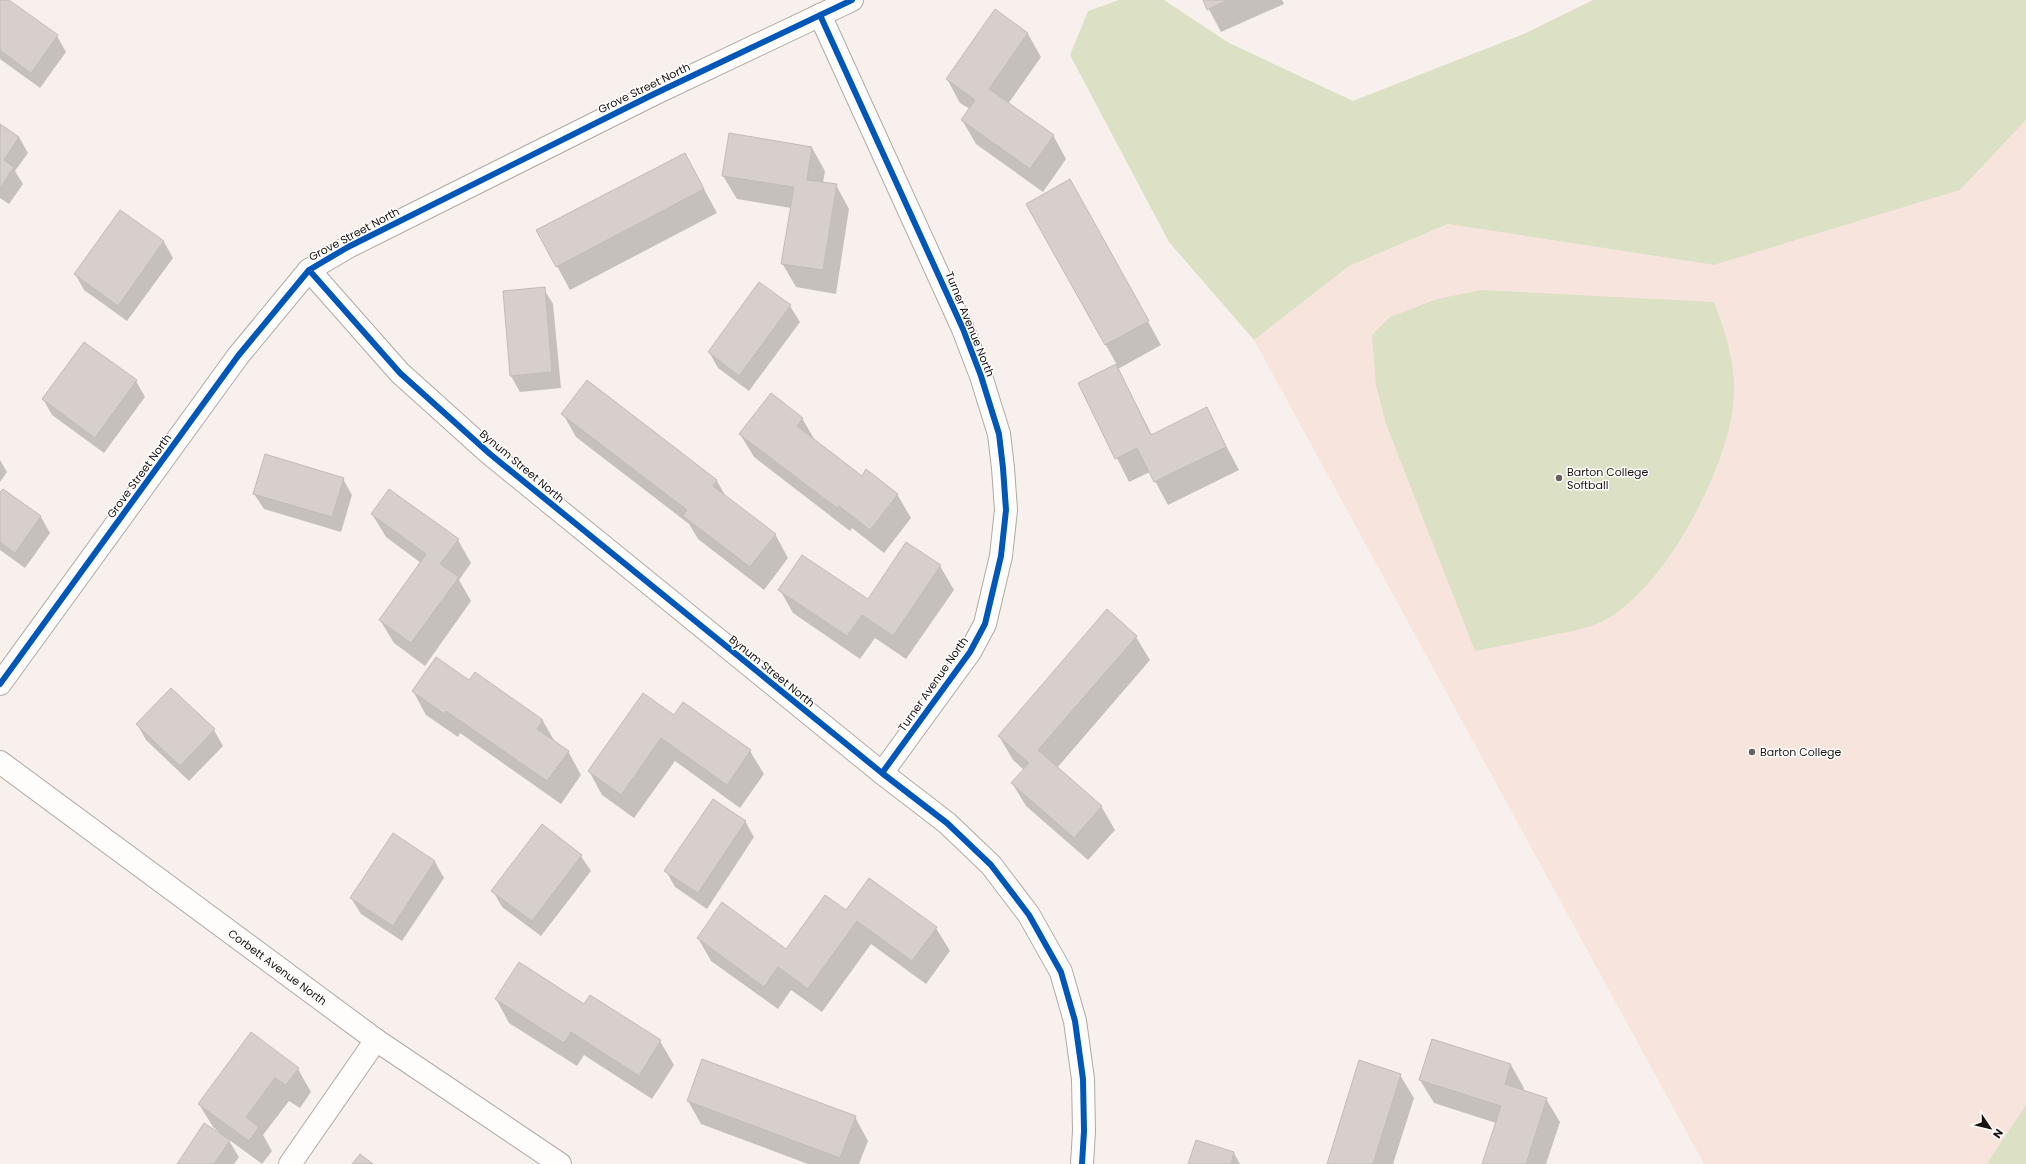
<svg xmlns="http://www.w3.org/2000/svg" width="2026" height="1164" viewBox="0 0 2026 1164" font-family="Poppins,sans-serif">
<style>
.built{fill:#f7e5dd}
.green{fill:#dce0c4}
.shadow{fill:#0003}
.building{fill:#d7cfcb;stroke:#c3bbb8}
.lines{fill:none;stroke-linecap:round;stroke-linejoin:round}
.minor-casing{stroke:#b0a9a6;stroke-width:24}
.minor{stroke:#fefdfc;stroke-width:22}
.cycleway-casing{stroke:#fff;stroke-width:8}
.cycleway{stroke:#0057b8;stroke-width:6}
.poi-dot{fill:#68605d;stroke:#fff;stroke-width:1.5}
.labels{text-anchor:middle;stroke-width:3;stroke-linejoin:round;paint-order:stroke}
.street-label{font-size:11px;fill:#1b1310;stroke:#fff}
.poi-label{font-size:11px;fill:#1b1310;stroke:#fff;text-anchor:start}
</style>
<rect width="100%" height="100%" fill="#f8f0ed"/>
<path class="built" d="M2026,120V1164H1704L1254,340L1349,266L1449,224L1714,265L1960,190Z"/>
<path class="green" d="M1119,0H1164L1229,43L1353,101L1526,33L1593,0H2026V120L1960,190L1714,265L1448,224L1349,266L1254,340L1169,242L1070,55L1088,11Z
M1481,290L1714,302C1727,336 1738,371 1733,408C1724,474 1666,585 1607,619C1591,628 1570,632 1552,635C1526,641 1501,646 1475,651L1386,424L1376,385L1372,335L1390,317L1437,299Z
M2026,1105V1164H1990L1988,1162Z"/>
<path class="shadow" d="M0,0H8L57,36L66,52L40,88L0,59Z
M1204,0H1282L1284,4L1221,32Z
M995,11L1028,34L1041,57L1008,104L1053,135L1066,159L1043,192L976,144L962,120L970,109L960,103L947,79Z
M0,125L19,137L28,153L15,171L23,184L9,204L0,198Z
M812,148L825,171L823,183L836,185L849,209L836,294L796,287L782,263L791,208L737,199L723,176Z
M685,154L717,213L570,290L538,231Z
M1027,204H1083L1161,345L1118,369L1152,435L1206,408L1239,470L1168,505L1150,472L1129,482L1079,383L1117,365Z
M121,211L164,242L173,258L127,321L84,290L75,274Z
M759,283L790,306L800,322L749,391L718,368L709,352Z
M544,289L553,304L561,388L520,392L511,376Z
M136,381L145,397L104,453L52,415L43,399Z
M587,381L717,481L726,497L775,534L788,558L764,590L698,539L689,524L576,437L563,414Z
M802,418L816,442L862,478L897,494L911,518L884,553L852,528L850,531L754,457L740,434Z
M0,460L7,472L0,482Z
M343,479L352,495L341,532L264,509L254,494Z
M3,490L41,517L50,533L25,568L0,550V494Z
M372,514L458,540L471,563L459,580L471,601L425,666L394,643L380,620L421,563L386,537Z
M940,566L954,590L906,659L875,638L860,659L793,613L780,590L868,600Z
M1136,637L1150,660L1057,768L1101,806L1115,830L1088,860L1026,806L1012,783L1024,770L1013,760L999,736Z
M475,674L543,721L555,742L568,751L581,775L561,804L460,733L458,737L426,715L413,691L469,681Z
M171,689L214,730L223,746L189,781L146,740L137,724Z
M683,703L750,751L764,774L740,808L675,761L634,818L602,795L589,771L674,716Z
M745,821L754,837L707,909L675,887L666,871Z
M393,834L435,862L444,878L402,941L361,914L351,898Z
M581,856L591,871L541,936L502,907L493,891Z
M847,912L936,928L950,951L926,984L871,944L822,1012L791,990L778,1009L711,961L698,938L787,951Z
M496,999L584,1005L660,1041L674,1065L652,1099L584,1055L577,1066L509,1023Z
M1433,1040L1511,1065L1524,1088L1523,1091L1546,1099L1560,1122L1546,1164H1483L1496,1123L1434,1103L1420,1080Z
M298,1069L311,1092L300,1108L289,1101L263,1135L272,1151L262,1164L228,1139L239,1157L234,1164H178L220,1133L213,1127L199,1104Z
M1400,1075L1414,1098L1393,1164H1328Z
M688,1101L855,1117L868,1141L859,1164H808L701,1124Z
M1196,1141L1234,1153L1240,1164H1189Z"/>
<path class="building" d="M0,0H9L58,35L31,73L0,50Z
M1203,0H1228L1207,10Z
M995,9L1028,33L989,89L1054,135L1030,169L961,120L975,100L946,79Z
M0,124L19,137L4,160L14,167L0,188Z
M729,133L812,147L807,180L837,184L823,270L781,264L794,187L722,176Z
M685,153L704,189L556,267L536,230Z
M1070,179L1149,321L1105,345L1026,204Z
M120,210L164,241L118,306L74,274Z
M759,282L791,305L739,376L708,352Z
M545,287L552,372L510,376L503,291Z
M84,342L137,380L95,438L42,399Z
M1116,364L1151,435L1207,407L1226,447L1154,482L1137,448L1115,459L1078,383Z
M587,380L717,480L713,486L776,534L750,567L683,516L687,510L561,414Z
M771,393L803,418L797,426L862,476L866,469L898,494L870,530L839,506L837,508L739,434Z
M265,454L344,478L332,517L253,494Z
M3,489L41,516L15,553L0,542V492Z
M389,489L459,539L440,564L459,577L411,643L379,620L426,554L371,514Z
M906,542L941,565L893,636L862,615L847,636L778,590L802,555L868,599Z
M1107,609L1137,636L1038,750L1102,806L1074,838L1011,783L1029,763L998,736Z
M436,657L469,680L475,672L543,720L537,729L569,751L547,781L446,711L444,714L412,691Z
M171,688L215,729L180,766L136,724Z
M643,693L674,715L683,702L751,750L727,785L661,738L621,795L588,771Z
M713,799L746,821L698,893L664,871Z
M542,824L582,855L532,921L491,891Z
M393,833L435,861L393,926L350,898Z
M869,878L937,927L912,961L857,921L808,989L778,967L764,987L697,938L722,902L786,949L825,895L846,910Z
M519,962L584,1004L590,995L661,1040L639,1076L571,1032L564,1043L495,999Z
M251,1032L299,1068L286,1085L275,1078L246,1117L259,1127L249,1141L198,1104Z
M1432,1039L1511,1064L1505,1084L1547,1098L1526,1164H1482L1501,1106L1419,1080Z
M702,1059L856,1116L840,1158L687,1101Z
M1359,1060L1401,1074L1373,1164H1327Z
M204,1123L230,1140L214,1164H177Z
M1196,1140L1234,1152L1231,1164H1188Z
M360,1154L373,1164H352Z"/>
<g class="lines">
<defs>
<g id="minor">
<path d="M820,15L963,329L981,376L999,434L1003,468L1006,510L1001,556L985,624L970,652L882,773"/>
<path d="M309,270L400,373L490,454L882,773L947,823L991,865L1029,915L1061,972L1075,1021L1083,1079L1084,1131L1082,1164"/>
<path d="M0,684L238,356L309,270L348,247L654,94L852,0"/>
<path id="s1" d="M0,762L376,1040L560,1164"/>
<path d="M290,1164L376,1040"/>
</g>
</defs>
<use href="#minor" class="minor-casing"/>
<use href="#minor" class="minor"/>
<defs>
<path id="cycleway" d="M820,15L963,329L981,376L999,434L1003,468L1006,510L1001,556L985,624L970,652L882,773
M309,270L400,373L490,454L882,773L947,823L991,865L1029,915L1061,972L1075,1021L1083,1079L1084,1131L1082,1164
M0,684L238,356L309,270L348,247L654,94L852,0"/>
</defs>
<use href="#cycleway" class="cycleway-casing"/>
<use href="#cycleway" class="cycleway"/>
</g>
<g class="poi-dot">
<circle cx="1559" cy="478" r="4"/>
<circle cx="1752" cy="752" r="4"/>
</g>
<g class="labels">
<g class="street-label">
<text transform="translate(644 88) rotate(-26)" y="4">Grove Street North</text>
<text transform="translate(354 234) rotate(-28)" y="4">Grove Street North</text>
<text transform="translate(970 324) rotate(68)" y="4">Turner Avenue North</text>
<text transform="translate(522 466) rotate(40)" y="4">Bynum Street North</text>
<text transform="translate(139 476) rotate(-54)" y="4">Grove Street North</text>
<text transform="translate(772 671) rotate(39)" y="4">Bynum Street North</text>
<text transform="translate(933 684) rotate(-55)" y="4">Turner Avenue North</text>
<text dy="4" stroke="none"><textPath href="#s1" startOffset="345">Corbett Avenue North</textPath></text>
</g>
<g class="poi-label">
<text x="1567" y="476">Barton College<tspan x="1567" dy="13">Softball</tspan></text>
<text x="1760" y="756">Barton College</text>
</g>
</g>
<g transform="translate(1990 1128) rotate(125)" stroke="#ffffff" stroke-width="3" paint-order="stroke">
<path d="M0-3L7 15L0 10L-7 15Z" fill="#1b1310"/>
<text y="-6" font-size="11" font-weight="bold" text-anchor="middle" fill="#1b1310">N</text>
</g>
</svg>
